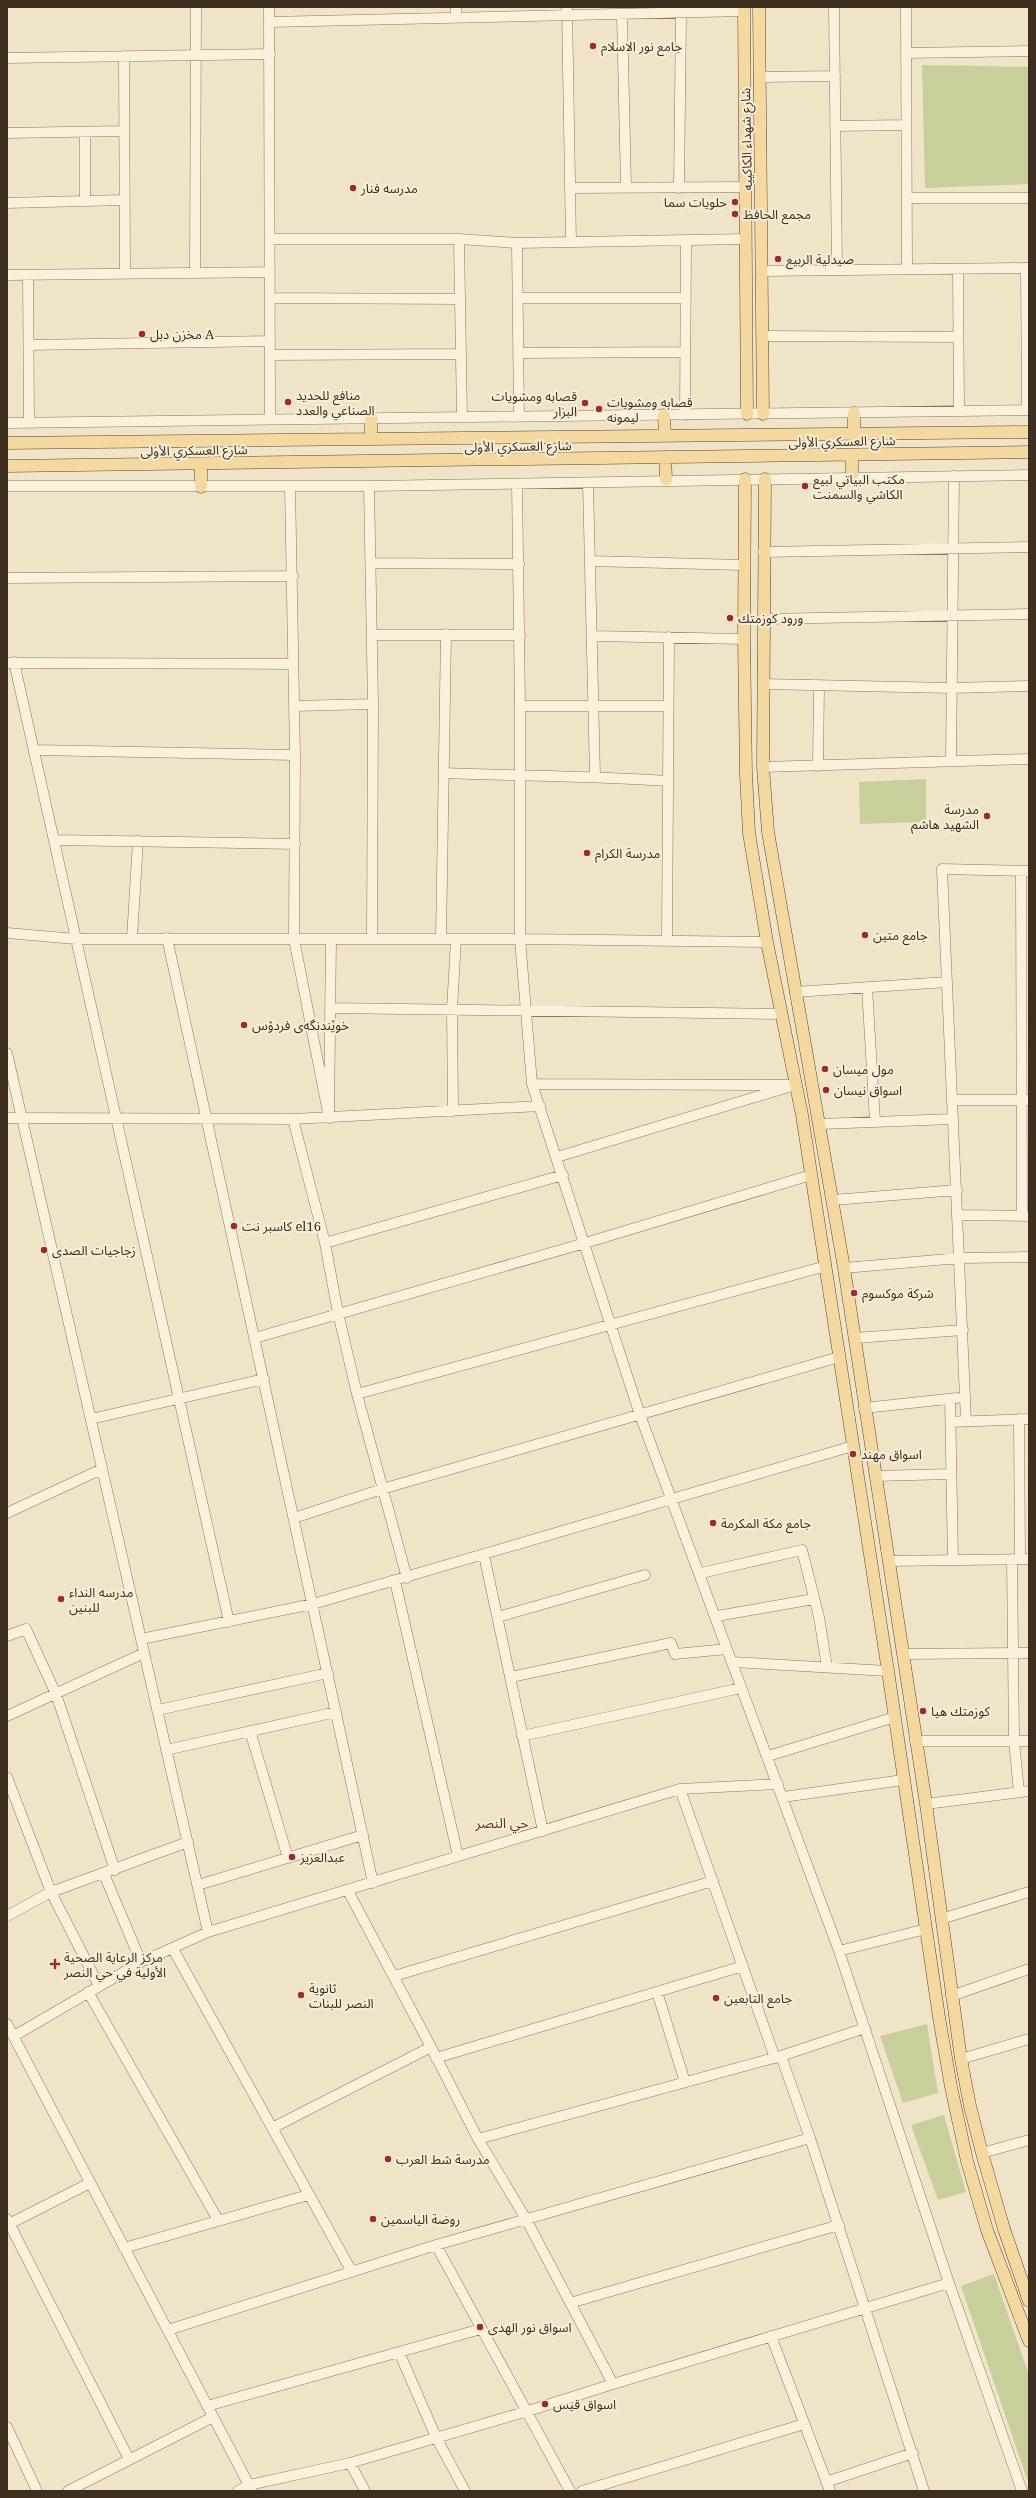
<svg xmlns="http://www.w3.org/2000/svg" width="1036" height="2498" viewBox="0 0 1036 2498" font-family="'Noto Serif','Noto Sans Arabic',serif">
<style>
.green{fill:#c9cf9b}
.lines{fill:none;stroke-linecap:round;stroke-linejoin:round}
.minor-casing{stroke:#8d765c;stroke-width:11}
.major-casing{stroke:#5b4430;stroke-width:13}
.minor{stroke:#faf1dc;stroke-width:10}
.major{stroke:#f3d9a0;stroke-width:12}
.poi-dot{fill:#9e2a2b;stroke:#f7eed8;stroke-width:1.5}
.labels{text-anchor:middle;stroke-width:4;stroke-linejoin:round;paint-order:stroke}
.poi-label{font-size:13px;fill:#3d2e20;stroke:#f7eed8;text-anchor:start}
.street-label{font-size:13px;fill:#3d2e20;stroke:#f7eed8}
.neighbourhood-label{font-size:14px;fill:#6b2e1e;stroke:#f7eed8}
</style>
<rect width="100%" height="100%" fill="#f0e4c8"/>
<path class="green" d="M922,65L1029,67V184L925,188Z
M926,779V822L860,824L859,782Z
M927,2024L938,2093L903,2103L880,2036Z
M944,2115L966,2192L938,2200L911,2125Z
M994,2274L1029,2375V2485L961,2286Z"/>
<g class="lines">
<defs>
<path id="minor" d="M269,7L270,418
M456,7V17
M567,7L571,242
M834,7L837,270
M906,7L907,269
M622,14L626,187
M269,22L744,11
M906,53L1029,51
M124,56L125,273
M7,58L270,54
M760,77L835,76
M835,126L906,125
M7,133L124,131
M570,188L745,187
M679,188L681,13
M907,198H1029
M85,201V132
M7,203L124,200
M270,239H459L517,243L746,239
M459,239L462,417
M517,243L519,416
M1026,268L1027,410
M958,269L959,411
M762,271L1029,268
M195,273L196,7
M7,275L270,272
M28,275L29,423
M270,298L460,299
M518,298H685
M762,336L958,337
M29,345L270,341
M519,353L684,352
M270,355L461,354
M685,415L686,241
M7,423L1029,410
M588,483L595,776
M517,484L520,706V939L532,1084L640,1415L839,1951L949,2283L1022,2491
M7,486H369L1029,475
M290,486L295,755L294,939L329,1118L331,939
M369,486L373,704L372,939
M763,552L1029,547
M590,561L743,565
M371,563L519,564
M7,578L293,576
M763,619L1029,614
M372,635H520
M592,636L744,639
M14,662L229,1622
M7,663L293,664
M763,684L952,688L1029,686
M294,706L373,704
M520,706H668
M34,750L295,755
M951,761L954,476
M818,766L819,685
M763,767L1029,759
M444,773C518,776 593,776 668,781
M54,840L295,844
M1021,871L1022,1216
M7,933L76,939H520L767,942
M132,938L138,841
M167,938L373,1883
M441,939L446,634
M667,941L669,637
M867,987L875,1121
M795,992L947,982
M330,1008L782,1014
M7,1053L208,1932
M532,1084L795,1085L557,1157
M953,1100H1029
M453,1111L452,1009L456,939
M7,1118L293,1119L540,1106
M293,1119L325,1243L338,1313L357,1394L407,1578
M820,1124L953,1119
M833,1200L957,1190
M958,1215L1029,1216
M325,1243L563,1175
M844,1268L960,1258L1029,1257
M255,1338L585,1243L811,1175
M855,1338L963,1330
M357,1394L826,1266
M950,1399L953,1560
M864,1408L957,1398
M91,1419L264,1379
M1019,1419L1020,1559
M966,1421L942,869L1029,871
M951,1422L1029,1419
M875,1476L951,1474
M7,1513L102,1469
M294,1518L382,1489L839,1357
M484,1555L543,1831
M1012,1559L1014,1741L1019,1792
M888,1561L1029,1559
M701,1573L802,1550L819,1617L827,1667
M395,1581L458,1856
M717,1616L814,1599
M498,1617L645,1575
M7,1636L26,1629L56,1694L115,1870
M141,1639L313,1604L853,1446
M903,1654L1029,1653
M732,1662L888,1671
M511,1677L671,1643L675,1654L727,1649
M158,1710L328,1673
M7,1716L144,1653
M250,1731L288,1858
M522,1736L741,1688
M915,1741H1029
M166,1750L336,1712
M768,1756L895,1717
M7,1777L51,1892L99,1986
M680,1789L775,2058
M783,1797L903,1780
M926,1804L1029,1791
M104,1874L141,1962
M198,1885L363,1835
M348,1891L431,2047L478,2139L526,2219L613,2384
M7,1916L51,1892L188,1842
M941,1919L1029,1892
M173,1949L352,2272
M839,1951L926,1929
M394,1976L713,1881
M88,1992L218,2220
M657,1992L685,2082
M951,1996L1029,1969
M7,2024L252,2491
M14,2036L141,1962L208,1932L680,1789L778,1784
M781,2056L810,2138L924,2491
M436,2058L743,1966
M961,2059L1029,2039
M274,2127L431,2047
M478,2139L781,2056L865,2028
M982,2153L1029,2140
M7,2219L129,2459
M7,2225L90,2183
M436,2245L570,2491
M124,2248L308,2195
M570,2303L839,2225
M168,2330L436,2245L810,2138
M771,2336L830,2491
M399,2352L436,2437L465,2491
M207,2406L481,2329
M7,2427L37,2491
M350,2463L365,2491
M826,2482L913,2453
M68,2491L213,2417
M238,2491L249,2485L350,2463L528,2411L613,2384L949,2283
M582,2491L804,2424"/>
<path id="major" d="M744,7L747,414
M759,7L763,414
M854,413V433
M664,415L665,435
M371,438V417
M7,443L1029,432
M852,455V477
M665,457L666,479
M7,466L1029,452
M745,479L744,639L746,774L749,833L767,942L802,1115L888,1671L939,2017L951,2087L967,2161L987,2230L1029,2341
M765,479L763,767L768,832L844,1268L926,1804L961,2059L970,2106L982,2153L1004,2229L1029,2301
M201,487V464"/>
</defs>
<use href="#minor" class="minor-casing"/>
<use href="#major" class="major-casing"/>
<use href="#minor" class="minor"/>
<use href="#major" class="major"/>
</g>
<g class="poi-dot">
<circle cx="593" cy="46" r="4"/>
<circle cx="353" cy="188" r="4"/>
<circle cx="735" cy="202" r="4"/>
<circle cx="735" cy="214" r="4"/>
<circle cx="778" cy="259" r="4"/>
<circle cx="142" cy="334" r="4"/>
<circle cx="288" cy="402" r="4"/>
<circle cx="585" cy="403" r="4"/>
<circle cx="599" cy="409" r="4"/>
<circle cx="805" cy="486" r="4"/>
<circle cx="730" cy="618" r="4"/>
<circle cx="987" cy="816" r="4"/>
<circle cx="587" cy="853" r="4"/>
<circle cx="865" cy="935" r="4"/>
<circle cx="244" cy="1025" r="4"/>
<circle cx="825" cy="1069" r="4"/>
<circle cx="826" cy="1090" r="4"/>
<circle cx="234" cy="1226" r="4"/>
<circle cx="44" cy="1250" r="4"/>
<circle cx="854" cy="1293" r="4"/>
<circle cx="853" cy="1454" r="4"/>
<circle cx="713" cy="1523" r="4"/>
<circle cx="61" cy="1599" r="4"/>
<circle cx="923" cy="1711" r="4"/>
<circle cx="292" cy="1857" r="4"/>
<path d="M53 1958h4v4h4v4h-4v4h-4v-4h-4v-4h4z"/>
<circle cx="301" cy="1995" r="4"/>
<circle cx="716" cy="1998" r="4"/>
<circle cx="388" cy="2159" r="4"/>
<circle cx="373" cy="2219" r="4"/>
<circle cx="480" cy="2327" r="4"/>
<circle cx="545" cy="2404" r="4"/>
</g>
<g class="labels">
<g class="poi-label">
<text x="601" y="51">جامع نور الاسلام</text>
<text x="361" y="193">مدرسه فنار</text>
<text x="727" y="207" text-anchor="end">حلويات سما</text>
<text x="743" y="219">مجمع الحافظ</text>
<text x="786" y="264">صيدلية الربيع</text>
<text x="150" y="339">مخزن دبل A</text>
<text x="296" y="400">منافع للحديد<tspan x="296" dy="15">الصناعي والعدد</tspan></text>
<text x="577" y="401" text-anchor="end">قصابه ومشويات<tspan x="577" dy="15">البزار</tspan></text>
<text x="607" y="407">قصابه ومشويات<tspan x="607" dy="15">ليمونه</tspan></text>
<text x="813" y="484">مكتب البياتي لبيع<tspan x="813" dy="15">الكاشي والسمنت</tspan></text>
<text x="738" y="623">ورود كوزمتك</text>
<text x="979" y="814" text-anchor="end">مدرسة<tspan x="979" dy="15">الشهيد هاشم</tspan></text>
<text x="595" y="858">مدرسة الكرام</text>
<text x="873" y="940">جامع متين</text>
<text x="252" y="1030">خوێندنگەی فردۆس</text>
<text x="833" y="1074">مول ميسان</text>
<text x="834" y="1095">اسواق نيسان</text>
<text x="242" y="1231">كاسبر نت el16</text>
<text x="52" y="1255">زجاجيات الصدى</text>
<text x="862" y="1298">شركة موكسوم</text>
<text x="861" y="1459">اسواق مهند</text>
<text x="721" y="1528">جامع مكة المكرمة</text>
<text x="69" y="1597">مدرسه النداء<tspan x="69" dy="15">للبنين</tspan></text>
<text x="931" y="1716">كوزمتك هيا</text>
<text x="300" y="1862">عبدالعزيز</text>
<text x="64" y="1962">مركز الرعاية الصحية<tspan x="64" dy="15">الأولية في حي النصر</tspan></text>
<text x="309" y="1993">ثانوية<tspan x="309" dy="15">النصر للبنات</tspan></text>
<text x="724" y="2003">جامع التابعين</text>
<text x="396" y="2164">مدرسة شط العرب</text>
<text x="381" y="2224">روضة الياسمين</text>
<text x="488" y="2332">اسواق نور الهدى</text>
<text x="553" y="2409">اسواق قيس</text>
</g>
<g class="street-label">
<text transform="translate(746 139) rotate(-91)" y="5">شارع شهداء الكاكييه</text>
<text transform="translate(842 441) rotate(-1)" y="5">شارع العسكري الأولى</text>
<text transform="translate(518 446) rotate(-1)" y="5">شارع العسكري الأولى</text>
<text transform="translate(194 450) rotate(-1)" y="5">شارع العسكري الأولى</text>
</g>
<g class="neighbourhood-label">
<text x="502" y="1828">حي النصر</text>
</g>
</g>
<rect width="1036" height="2498" fill="none" stroke="#3d2e20" stroke-width="16"/>
</svg>
